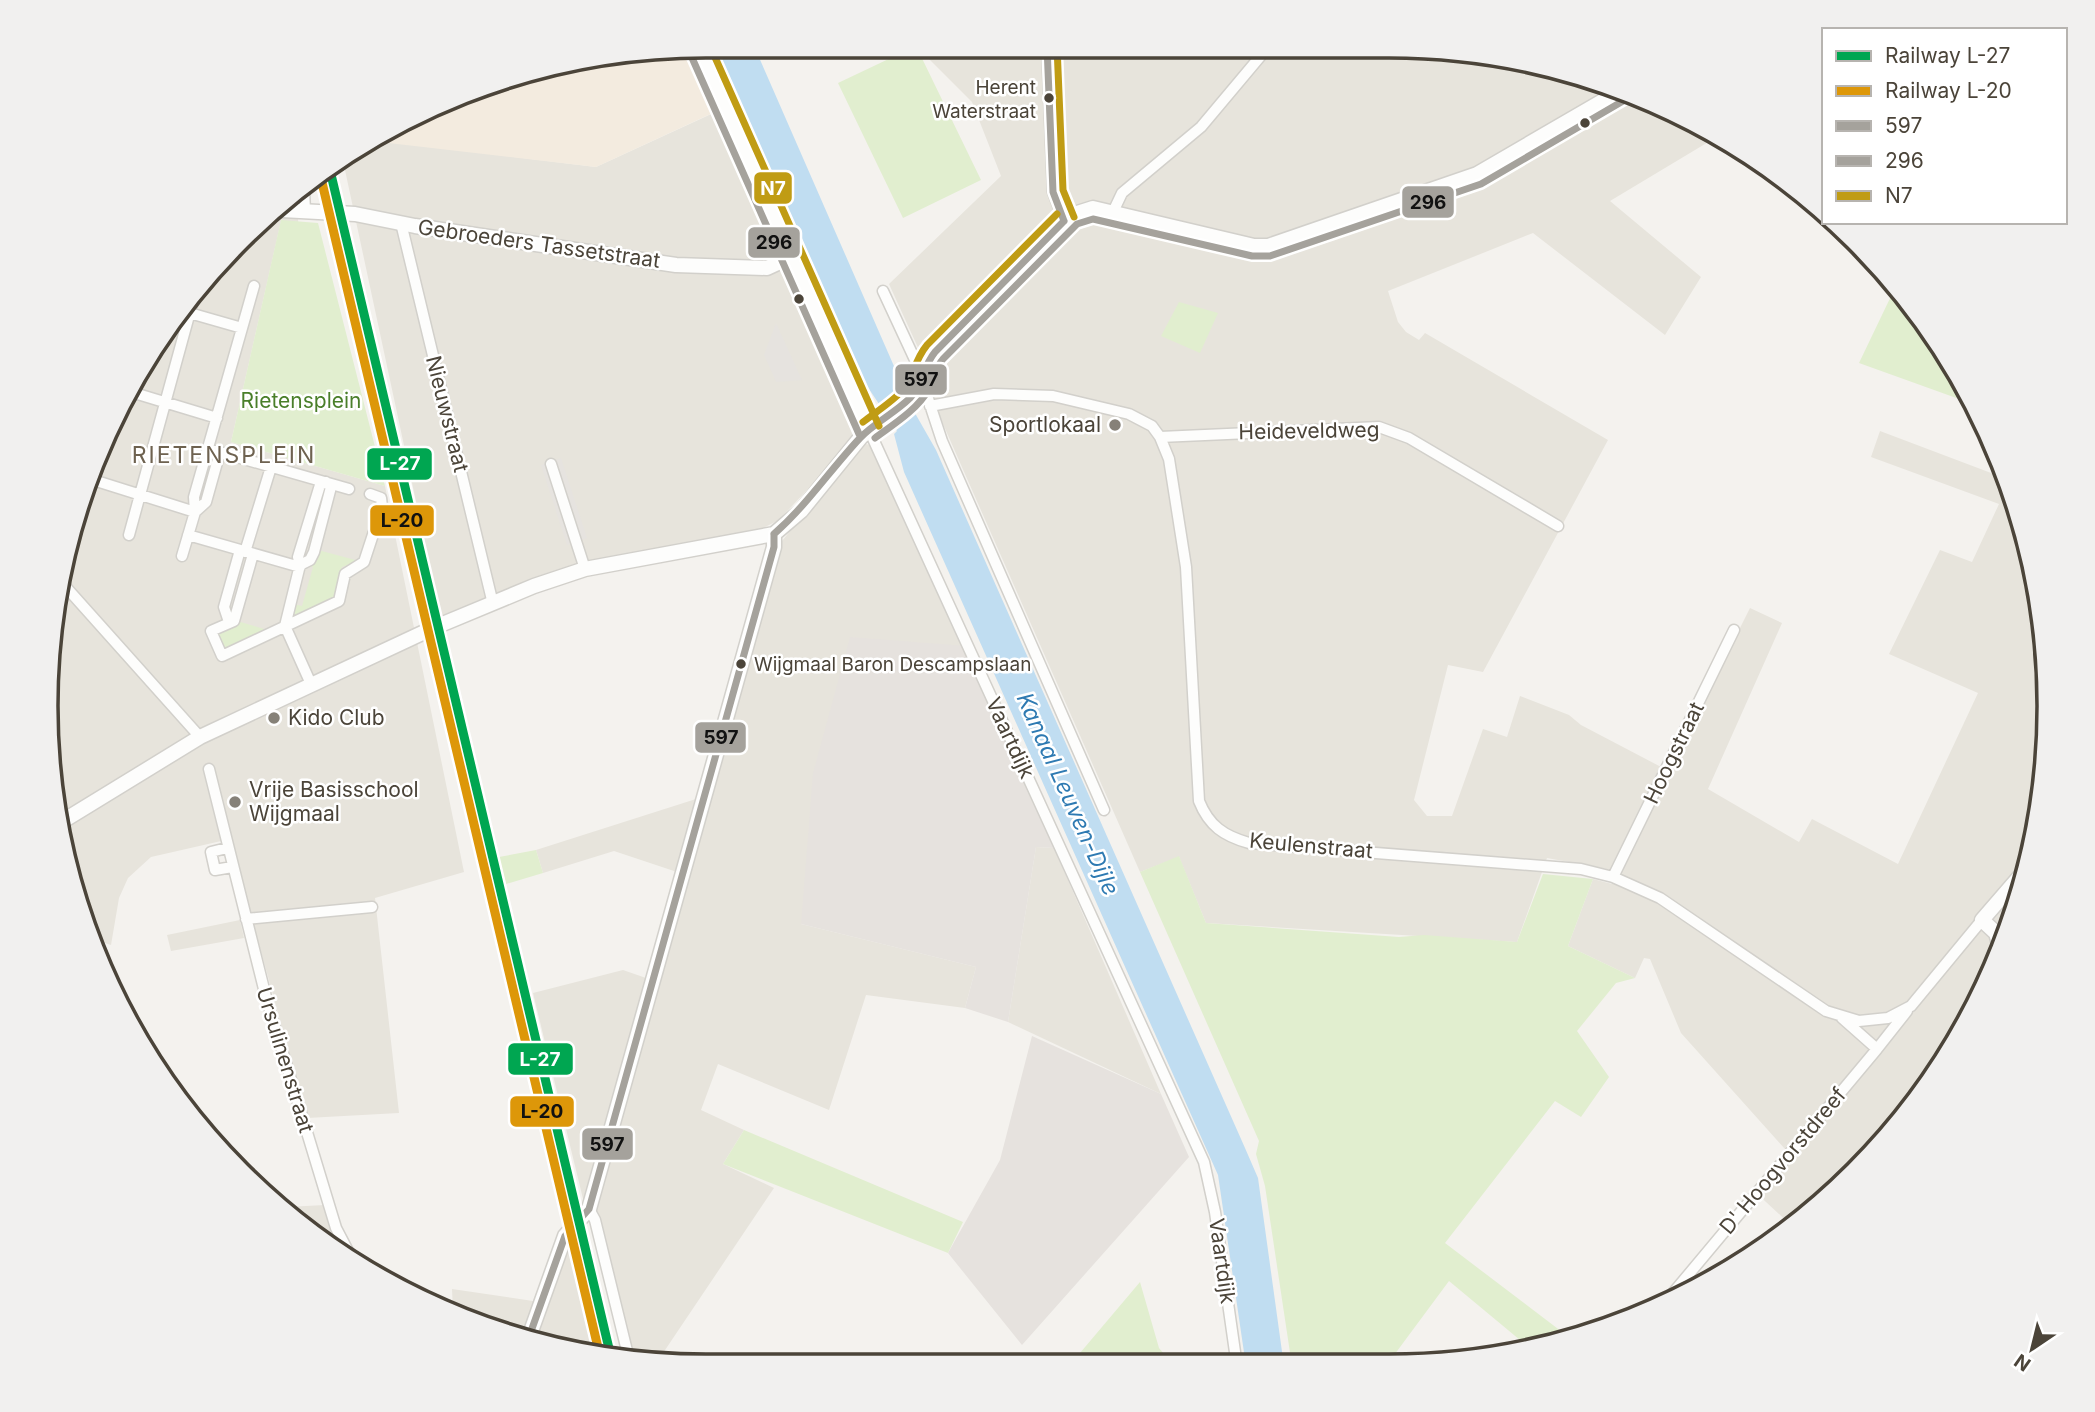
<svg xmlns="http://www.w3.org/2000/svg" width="2095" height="1412" viewBox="0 0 2095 1412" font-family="Inter,sans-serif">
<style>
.residential{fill:#e7e4dc}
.commercial{fill:#f3ebdf}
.industrial{fill:#e6e2de}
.green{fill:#e1eecf}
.parking{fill:#e6e3df}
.water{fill:#c0ddf1}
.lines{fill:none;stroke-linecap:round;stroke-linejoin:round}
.minor-casing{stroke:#d2d0cb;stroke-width:13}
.tertiary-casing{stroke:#d2d0cb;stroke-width:17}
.minor{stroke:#fdfdfc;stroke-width:10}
.tertiary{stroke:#fdfdfc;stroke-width:14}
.bus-1-casing{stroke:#fff;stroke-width:12}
.bus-2-casing{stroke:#fff;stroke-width:12}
.bus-3-casing{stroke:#fff;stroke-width:12}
.bus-1{stroke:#a5a29c;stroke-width:7}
.bus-2{stroke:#a5a29c;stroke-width:7}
.bus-3{stroke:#c09c14;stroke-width:7}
.rail-1-casing{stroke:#fff;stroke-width:14}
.rail-2-casing{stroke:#fff;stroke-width:14}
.rail-1{stroke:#00a651;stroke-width:9}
.rail-2{stroke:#dd9709;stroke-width:9}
.bus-dot{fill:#4b4439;stroke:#fff;stroke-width:2.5}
.poi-dot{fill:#868178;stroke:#fff;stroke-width:2.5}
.labels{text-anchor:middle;stroke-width:5;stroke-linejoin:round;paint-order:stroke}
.bus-label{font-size:19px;fill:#4b4439;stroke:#fff;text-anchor:end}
.street-label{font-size:21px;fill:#4b4439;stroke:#fff}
.park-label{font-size:21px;fill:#4a7f2a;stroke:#fff}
.poi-label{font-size:21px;fill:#4b4439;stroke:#fff;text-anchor:start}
.neighbourhood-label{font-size:23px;letter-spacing:2px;fill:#6e6250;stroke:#fff}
.water-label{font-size:23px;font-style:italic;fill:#2e7ab2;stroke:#fff}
.rim{fill:none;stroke:#4b4439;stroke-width:3.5}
.line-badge{stroke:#fff;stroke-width:2.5}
.badge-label{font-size:19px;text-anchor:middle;font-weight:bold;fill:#fff}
.pale-badge-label{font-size:19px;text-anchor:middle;font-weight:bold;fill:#111}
</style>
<rect width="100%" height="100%" fill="#f4f2ee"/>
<path class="residential" d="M916,46H1389L1517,58L1681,114L1715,138L1610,201L1701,277L1665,335L1533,233L1388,291L1398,322L1406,332L1419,340L1425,333L1608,440L1483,672L1448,665L1414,800L1427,816H1452L1483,729L1507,737L1520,696L1569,715L1581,725L1663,768L1612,870L1547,858L1517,942L1206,923L1179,857L1140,872L925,383L920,352L889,284L1001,176L972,102Z
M720,110L858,426L850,444L779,520L759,530L571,565L441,618L342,156L371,141H383L596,167Z
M300,194L298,222L281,221L231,442L385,486L464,872L375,898L399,1113L307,1118L230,839L151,857L128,878L119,898L111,945L98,941L58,835L47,662L96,454L182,304Z
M1880,431L2007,479L2037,577L2049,706L2037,834L1999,958L1938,1073L1856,1173L1792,1226L1752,1189L1785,1149L1681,1033L1650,959L1644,958L1635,978L1568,946L1593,879L1612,884L1750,608L1782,623L1708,789L1799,842L1812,819L1898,864L1978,693L1889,654L1940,550L1972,562L1999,504L1871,457Z
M862,443L878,447L966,646L801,924L976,967L965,1008L866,995L829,1110L718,1064L701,1110L744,1130L723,1164L774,1188L657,1362L634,1359L584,1203L533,993L623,970L646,978L677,872L614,851L543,873L536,850L696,799L709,792L782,541Z
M1036,847L1054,848L1161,1094L1008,1022Z
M240,920L244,938L171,951L167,935Z
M325,1205L331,1229L338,1244L286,1207Z
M560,1231L572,1245L599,1356L578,1354L453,1312L452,1289L533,1301Z"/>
<path class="commercial" d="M689,48L717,111L596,167L371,141L494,80Z"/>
<path class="industrial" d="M850,637L966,646L1054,848L1036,847L1008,1022L965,1008L976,967L801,924L813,773Z
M1032,1036L1161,1094L1189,1157L1022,1345L948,1253L1000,1160Z"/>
<path class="green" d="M916,46L981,180L903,218L838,83Z
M281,220L318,223L385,486L231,442Z
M1893,292C1925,305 1957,374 1973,404L1859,363Z
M1179,302L1218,313L1200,353L1161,336Z
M318,550L359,561L342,567L333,600L295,616L292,615L294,604L302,606L313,567L305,564Z
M237,621L271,631L225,651L218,632Z
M536,850L543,873L506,884L499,857Z
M1179,856L1206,923L1399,937L1424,935L1517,942L1543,874L1593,879L1568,946L1635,978L1616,983L1577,1031L1609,1077L1581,1117L1555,1101L1445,1243L1570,1338L1532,1350L1449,1281L1386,1366H1292L1265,1186L1256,1154L1259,1141L1140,872Z
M744,1130L963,1222L948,1253L723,1164Z
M1140,1282L1159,1348L1174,1366H1069Z"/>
<path class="parking" d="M776,323L802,380L776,382L764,355Z
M561,458L587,538L567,545L541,465Z"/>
<path class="water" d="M716,46H754L897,373L899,385L936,450L1245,1148L1258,1178L1284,1366H1246L1218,1175L904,472L894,434L897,431L859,374Z"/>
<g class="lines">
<defs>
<path id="minor" d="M1047,46L1053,192L1064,221
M304,189L305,212
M1113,212L1122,193L1201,127L1269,46
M401,223L493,604
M883,291L916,362L942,441L1104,810
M179,310L242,328
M131,392L217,418
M930,406L994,394L1053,396L1129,414L1152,426L1160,437L1169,459L1186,567L1199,801C1209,826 1224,836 1249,843L1581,869L1613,877L1660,898L1826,1011L1859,1021L1888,1018L1911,1006L1982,920
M869,430L1204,1162L1215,1212L1237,1366
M1160,437L1379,427L1409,438L1558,526
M209,449L349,489
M551,464L585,569
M90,479L195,512
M195,512L206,502L220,452
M129,535L196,290
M188,535L300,567
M245,552L271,467
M253,554L234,621L211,631L222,656L339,601L345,574L364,562L382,507L381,498L370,494
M182,556L195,512L194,497L254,286
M300,565L310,560L314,552L331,487L326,482
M65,586L200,737
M229,622L224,607L240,550
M311,684L285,626L300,565L298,557L320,485L326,482
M209,769L266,997L336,1228L348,1251
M227,848L211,852L215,870L232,867
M1613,877L1734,630
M246,919L372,907
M1842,1018L1877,1049L1907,1011
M589,1209L595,1220L629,1359
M1663,1305L1877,1049"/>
<path id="tertiary" d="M699,47L869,430
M282,210L355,214L415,226L676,265L767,268L793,256
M58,824L200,737L433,628L534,586L585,569L774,534L801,511L861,437L911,397L921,382L924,365L935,352L1071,215L1093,208L1254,246H1268L1477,174L1618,92
M2001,951L1996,933L1982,920L2027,868
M529,1337L565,1236L589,1209L774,547V534"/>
</defs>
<use href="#minor" class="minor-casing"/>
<use href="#tertiary" class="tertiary-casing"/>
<use href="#minor" class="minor"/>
<use href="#tertiary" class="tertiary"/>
<defs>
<path id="bus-1" d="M1047,46L1053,192L1064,221
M774,534C807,505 830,470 860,438C874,423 895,413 910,398C923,384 922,368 935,352L1064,221
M529,1337L565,1236L589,1209L774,547V534"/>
<path id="bus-2" d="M689,51L859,434
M875,438C894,424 917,410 929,389C935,378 934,369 943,359L1077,224L1093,219L1252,256H1270L1481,184L1623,101"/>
<path id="bus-3" d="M710,46L879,426
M1057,46L1063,190L1074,217
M863,422C876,412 892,402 903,390C914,378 913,362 927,345L1057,214"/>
</defs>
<use href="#bus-1" class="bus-1-casing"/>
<use href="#bus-2" class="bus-2-casing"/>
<use href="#bus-3" class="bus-3-casing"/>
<use href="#bus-1" class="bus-1"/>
<use href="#bus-2" class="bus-2"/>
<use href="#bus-3" class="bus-3"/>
<defs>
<path id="rail-1" d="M329,166L611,1357"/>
<path id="rail-2" d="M320,174L600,1356"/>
</defs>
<use href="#rail-1" class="rail-1-casing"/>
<use href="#rail-2" class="rail-2-casing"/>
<use href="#rail-1" class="rail-1"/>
<use href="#rail-2" class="rail-2"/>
</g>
<g class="bus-dot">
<circle cx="1049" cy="98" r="6"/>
<circle cx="1585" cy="123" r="6"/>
<circle cx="799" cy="299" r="6"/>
<circle cx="741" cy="664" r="6"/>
</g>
<g class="poi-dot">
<circle cx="1115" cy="425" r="7"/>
<circle cx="274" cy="718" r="7"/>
<circle cx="235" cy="802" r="7"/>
</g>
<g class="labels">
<g class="bus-label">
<text x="1036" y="94">Herent<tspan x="1036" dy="24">Waterstraat</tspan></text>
<text x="754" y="671" text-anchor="start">Wijgmaal Baron Descampslaan</text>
</g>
<g class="street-label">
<text transform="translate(539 244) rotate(8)" y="7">Gebroeders Tassetstraat</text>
<text transform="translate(447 414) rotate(76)" y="7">Nieuwstraat</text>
<text transform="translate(1309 431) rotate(-1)" y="7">Heideveldweg</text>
<text transform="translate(1010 738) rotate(65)" y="7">Vaartdijk</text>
<text transform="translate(1674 753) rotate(-64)" y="7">Hoogstraat</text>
<text transform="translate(1311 846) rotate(5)" y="7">Keulenstraat</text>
<text transform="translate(285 1060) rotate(73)" y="7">Ursulinenstraat</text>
<text transform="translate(1783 1161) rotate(-50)" y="7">D' Hoogvorstdreef</text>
<text transform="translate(1222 1261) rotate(82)" y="7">Vaartdijk</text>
</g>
<g class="park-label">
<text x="301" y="408">Rietensplein</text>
</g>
<g class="poi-label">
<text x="1101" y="432" text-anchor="end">Sportlokaal</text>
<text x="288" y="725">Kido Club</text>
<text x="249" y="797">Vrije Basisschool<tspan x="249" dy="24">Wijgmaal</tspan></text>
</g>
<g class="neighbourhood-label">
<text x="224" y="463">RIETENSPLEIN</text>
</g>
<g class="water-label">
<text transform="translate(1068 794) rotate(66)" y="8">Kanaal Leuven-Dijle</text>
</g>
</g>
<path d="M0 0H2095V1412H0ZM706 58H1389A648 648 0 0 1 2037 706V706A648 648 0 0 1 1389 1354H706A648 648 0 0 1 58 706V706A648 648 0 0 1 706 58Z" fill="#f1f0ef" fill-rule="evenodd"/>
<path class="rim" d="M706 58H1389A648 648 0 0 1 2037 706V706A648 648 0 0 1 1389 1354H706A648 648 0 0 1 58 706V706A648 648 0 0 1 706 58Z"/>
<g class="line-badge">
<rect x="753" y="171" width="40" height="34" rx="7" fill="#c09c14"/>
<rect x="1401" y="185" width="54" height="34" rx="7" fill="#a5a29c"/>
<rect x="747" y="226" width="54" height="33" rx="7" fill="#a5a29c"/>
<rect x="894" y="363" width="54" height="33" rx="7" fill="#a5a29c"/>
<rect x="366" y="447" width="67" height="34" rx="7" fill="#00a651"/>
<rect x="369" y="504" width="66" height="33" rx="7" fill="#dd9709"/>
<rect x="694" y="721" width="53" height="33" rx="7" fill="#a5a29c"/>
<rect x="507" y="1042" width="67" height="34" rx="7" fill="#00a651"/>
<rect x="509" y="1095" width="66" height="33" rx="7" fill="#dd9709"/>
<rect x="581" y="1127" width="53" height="34" rx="7" fill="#a5a29c"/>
</g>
<g class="badge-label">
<text x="773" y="195">N7</text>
<text x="400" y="470">L-27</text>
<text x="540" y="1066">L-27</text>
</g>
<g class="pale-badge-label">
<text x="1428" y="209">296</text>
<text x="774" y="249">296</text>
<text x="921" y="386">597</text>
<text x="402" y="527">L-20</text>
<text x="721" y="744">597</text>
<text x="542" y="1118">L-20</text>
<text x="607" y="1151">597</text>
</g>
<rect x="1822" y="28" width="245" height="196" fill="#ffffff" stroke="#b7b4b0" stroke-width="2"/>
<rect x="1836" y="51" width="35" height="10" fill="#00a651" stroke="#b7b4b0" stroke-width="2"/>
<text x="1885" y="63" font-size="21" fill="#4b4439">Railway L-27</text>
<rect x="1836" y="86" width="35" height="10" fill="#dd9709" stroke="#b7b4b0" stroke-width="2"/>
<text x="1885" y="98" font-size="21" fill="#4b4439">Railway L-20</text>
<rect x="1836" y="121" width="35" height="10" fill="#a5a29c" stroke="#b7b4b0" stroke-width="2"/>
<text x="1885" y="133" font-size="21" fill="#4b4439">597</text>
<rect x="1836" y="156" width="35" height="10" fill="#a5a29c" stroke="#b7b4b0" stroke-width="2"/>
<text x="1885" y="168" font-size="21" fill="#4b4439">296</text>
<rect x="1836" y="191" width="35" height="10" fill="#c09c14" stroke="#b7b4b0" stroke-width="2"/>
<text x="1885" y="203" font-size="21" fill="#4b4439">N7</text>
<g transform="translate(2032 1349) rotate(215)" stroke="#ffffff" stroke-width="5" paint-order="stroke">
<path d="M0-5L12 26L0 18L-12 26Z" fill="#4b4439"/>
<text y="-10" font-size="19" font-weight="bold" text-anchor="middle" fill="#4b4439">N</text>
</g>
</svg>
